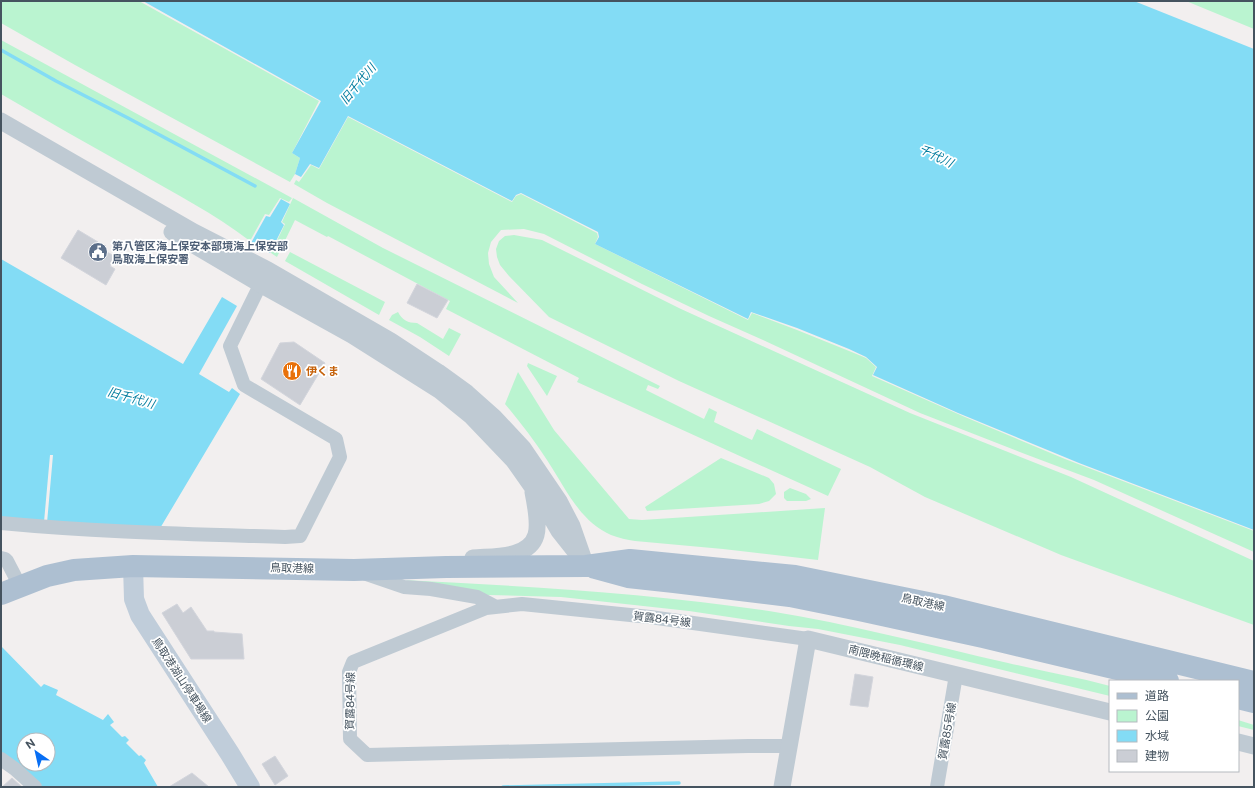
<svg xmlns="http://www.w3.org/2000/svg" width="1255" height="788" viewBox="0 0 1255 788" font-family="'Public Sans','Noto Sans JP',sans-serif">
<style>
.green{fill:#baf4d0}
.water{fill:#83dcf5;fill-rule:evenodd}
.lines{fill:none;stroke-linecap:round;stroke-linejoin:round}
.stream{stroke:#83dcf5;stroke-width:3.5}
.building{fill:#cbced5;stroke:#d3d5dc}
.minor{stroke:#bfcad3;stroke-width:14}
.tertiary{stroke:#bfcad3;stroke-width:17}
.secondary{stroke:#c0cdda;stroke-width:20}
.primary{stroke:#adbfd1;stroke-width:22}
.labels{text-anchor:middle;stroke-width:3.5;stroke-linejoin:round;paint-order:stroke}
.service-label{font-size:11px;font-weight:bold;fill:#4e5e75;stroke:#fff;text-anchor:start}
.food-label{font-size:11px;font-weight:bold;fill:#c56008;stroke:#fff;text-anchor:start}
.street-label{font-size:11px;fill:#45535f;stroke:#fff}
.water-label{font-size:12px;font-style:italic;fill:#037d9e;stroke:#fff}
</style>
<rect width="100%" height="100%" fill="#f2efef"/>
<path class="green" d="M1,1H139L319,101L292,153L300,158L295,174L290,182L75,65L1,23Z
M1186,1H1254V29Z
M1,40L292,198L289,202L280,198L269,215L265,214L250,241C215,214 174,193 136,171C91,146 46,120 1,94Z
M348,117L512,202L516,196L521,194L597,233L598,237L595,244L748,320L752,313L797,330L854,353L866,358L876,367L872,376L965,417L1065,459L1254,531V552L1094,480L1025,454L920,413L763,340L709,316L642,284L544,234L524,229L501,230L491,242L488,253L489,264L494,277L518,303L327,203L294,184L296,180L299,182L311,165L319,169Z
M293,198L383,248L660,386L658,389L648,385L646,390L704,419L709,408L717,412L714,422L752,440L757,429L841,469L828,496L577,382L579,378L446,309L450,301L328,236L327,237L295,220L277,257L271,253L285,224L282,222Z
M514,235L542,240L681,309L910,413L1071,477L1254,561V625L1061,555L925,497L870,467L679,381L549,317L509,276L500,265L497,257L496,249L499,241L505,236Z
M290,252L385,302L379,315L285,261Z
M398,312C402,320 408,323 417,323L443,339L449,328L461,334L449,356L420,337L389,320L392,315Z
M528,363L557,376L547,396L527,366Z
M518,372L554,430L629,519L642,520L825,508L818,560L723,549L635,541C627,540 619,538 611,535C579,521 565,487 547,460C534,440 520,422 505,404Z
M721,458L769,478L774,484L776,494L769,501L759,504L647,511L645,507Z
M790,488L806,494L811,499L806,501H787L784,498V492Z
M403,580C525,586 648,593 769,611C850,624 929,645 1008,663C1042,671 1076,677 1110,686V696L900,645L818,629L789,626L689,611L561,597L488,595L450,586Z
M1238,720L1254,725V730L1238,726Z"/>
<path class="water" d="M143,1H1134L1254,49V530L1079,463L958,413L873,375L877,367L866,357L849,349L797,328L751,312L748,319L595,244L599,237L598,232L521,193L516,195L512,201L348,116L319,168L310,164L301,177L295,174L300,158L292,153L321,101Z
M281,199L290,204L281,222L284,225L270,253L251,243L266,216L270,217Z
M1,259L183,364L222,297L237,306L199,374L229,392L232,388L240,394L159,530L47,523L53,455H50L44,522L1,519Z
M1,646L41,687L44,684L58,690L56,695L103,720L108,714L114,722L110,725L122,737L125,736L129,740L126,743L139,756L141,755L146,760L144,763L158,787H41L1,752ZM24,740H48V764H24Z"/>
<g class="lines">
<path class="stream" d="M1,50L56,81L128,118L255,186
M503,787L679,783"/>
</g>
<path class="building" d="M78,230L98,242L96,246L116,257L110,266L115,269L106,285L61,258Z
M417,284L448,300L437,318L407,303Z
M294,342L325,363L300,405L261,379L280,343Z
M177,604L183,613L191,607L207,631H214V632L242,634L244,659H191L162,613Z
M855,674L873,677L868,707L850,705Z
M275,756L288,776L275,785L262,764Z
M192,773L209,787H169Z
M12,778L22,787H2Z"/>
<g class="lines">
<path class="minor" d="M1,523C95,532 190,534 285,537L300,536L340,457L336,439L244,385L230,346L265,275
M1,558L5,559L7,561L20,586
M366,574L404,587L431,589L477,597L496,607
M789,746H748L367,755L350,739L349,672L353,662L486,608L522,604L650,617L808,639
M1,759L15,769L35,787
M937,787L956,675"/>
<path class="tertiary" d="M1,121L74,163L194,232L268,270L391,341L438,372L467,393L494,417L523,448L559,501L572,526L586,566
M172,232L260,284L352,335L439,390L471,416L514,461L538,495L559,531L578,555
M473,558C493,556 529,559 536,535C539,525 535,502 533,492
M1238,742L1254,746
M782,787L808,639L1110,712"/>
<path class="secondary" d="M133,566L134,599L140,615L230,754L250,787"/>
<path class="primary" d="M595,568L628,577L674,582L790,596L859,610L983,637L1168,681
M1,594L47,576L74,570L133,566L354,570L446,567L586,566L630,560L795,576L943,606L1254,682
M1238,698L1254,702"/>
</g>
<defs>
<symbol id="civic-disc" viewBox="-11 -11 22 22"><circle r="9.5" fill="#5c6f8a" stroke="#fff"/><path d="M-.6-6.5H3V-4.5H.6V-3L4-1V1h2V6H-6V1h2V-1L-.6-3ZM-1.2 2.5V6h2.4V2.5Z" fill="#fff"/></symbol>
<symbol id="restaurant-disc" viewBox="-11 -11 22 22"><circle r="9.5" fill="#e8710a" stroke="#fff"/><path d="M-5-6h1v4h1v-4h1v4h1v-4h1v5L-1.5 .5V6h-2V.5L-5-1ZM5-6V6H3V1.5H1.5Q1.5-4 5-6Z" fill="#fff"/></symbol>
</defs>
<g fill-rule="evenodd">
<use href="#civic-disc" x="87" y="241" width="22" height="22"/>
<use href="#restaurant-disc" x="281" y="360" width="22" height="22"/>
</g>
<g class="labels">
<g class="service-label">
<text x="112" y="250">第八管区海上保安本部境海上保安部<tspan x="112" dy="13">鳥取海上保安署</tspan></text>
</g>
<g class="food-label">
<text x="306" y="375">伊くま</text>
</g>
<g class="street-label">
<text transform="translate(292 568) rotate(1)" y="4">鳥取港線</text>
<text transform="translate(923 602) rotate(12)" y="4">鳥取港線</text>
<text transform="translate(662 619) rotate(7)" y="4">賀露84号線</text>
<text transform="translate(886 658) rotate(14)" y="4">南隈晩稲循環線</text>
<text transform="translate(182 680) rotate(57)" y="4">鳥取港湖山停車場線</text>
<text transform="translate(350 701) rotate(-89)" y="4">賀露84号線</text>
<text transform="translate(947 731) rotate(-80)" y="4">賀露85号線</text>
</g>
<g class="water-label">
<text transform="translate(358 84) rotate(-50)" y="4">旧千代川</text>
<text transform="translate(936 156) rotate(26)" y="4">千代川</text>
<text transform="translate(131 398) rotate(16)" y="4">旧千代川</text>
</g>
</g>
<rect width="1255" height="788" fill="none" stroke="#45535f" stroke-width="4"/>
<rect x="1109" y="680" width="130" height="92" fill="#ffffff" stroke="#b5babf"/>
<rect x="1117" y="693" width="20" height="6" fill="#adbfd1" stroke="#b5babf"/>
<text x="1145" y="700" font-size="12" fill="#45535f">道路</text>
<rect x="1117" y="710" width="20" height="12" fill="#baf4d0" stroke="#b5babf"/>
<text x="1145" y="720" font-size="12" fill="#45535f">公園</text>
<rect x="1117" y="730" width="20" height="12" fill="#83dcf5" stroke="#b5babf"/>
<text x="1145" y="740" font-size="12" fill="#45535f">水域</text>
<rect x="1117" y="750" width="20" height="12" fill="#cbced5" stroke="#b5babf"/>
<text x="1145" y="760" font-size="12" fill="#45535f">建物</text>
<g transform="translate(36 752) rotate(326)"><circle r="19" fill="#ffffff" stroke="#b5babf"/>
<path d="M0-3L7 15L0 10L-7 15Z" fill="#076ef4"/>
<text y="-6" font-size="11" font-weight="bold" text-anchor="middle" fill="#45535f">N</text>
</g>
</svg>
